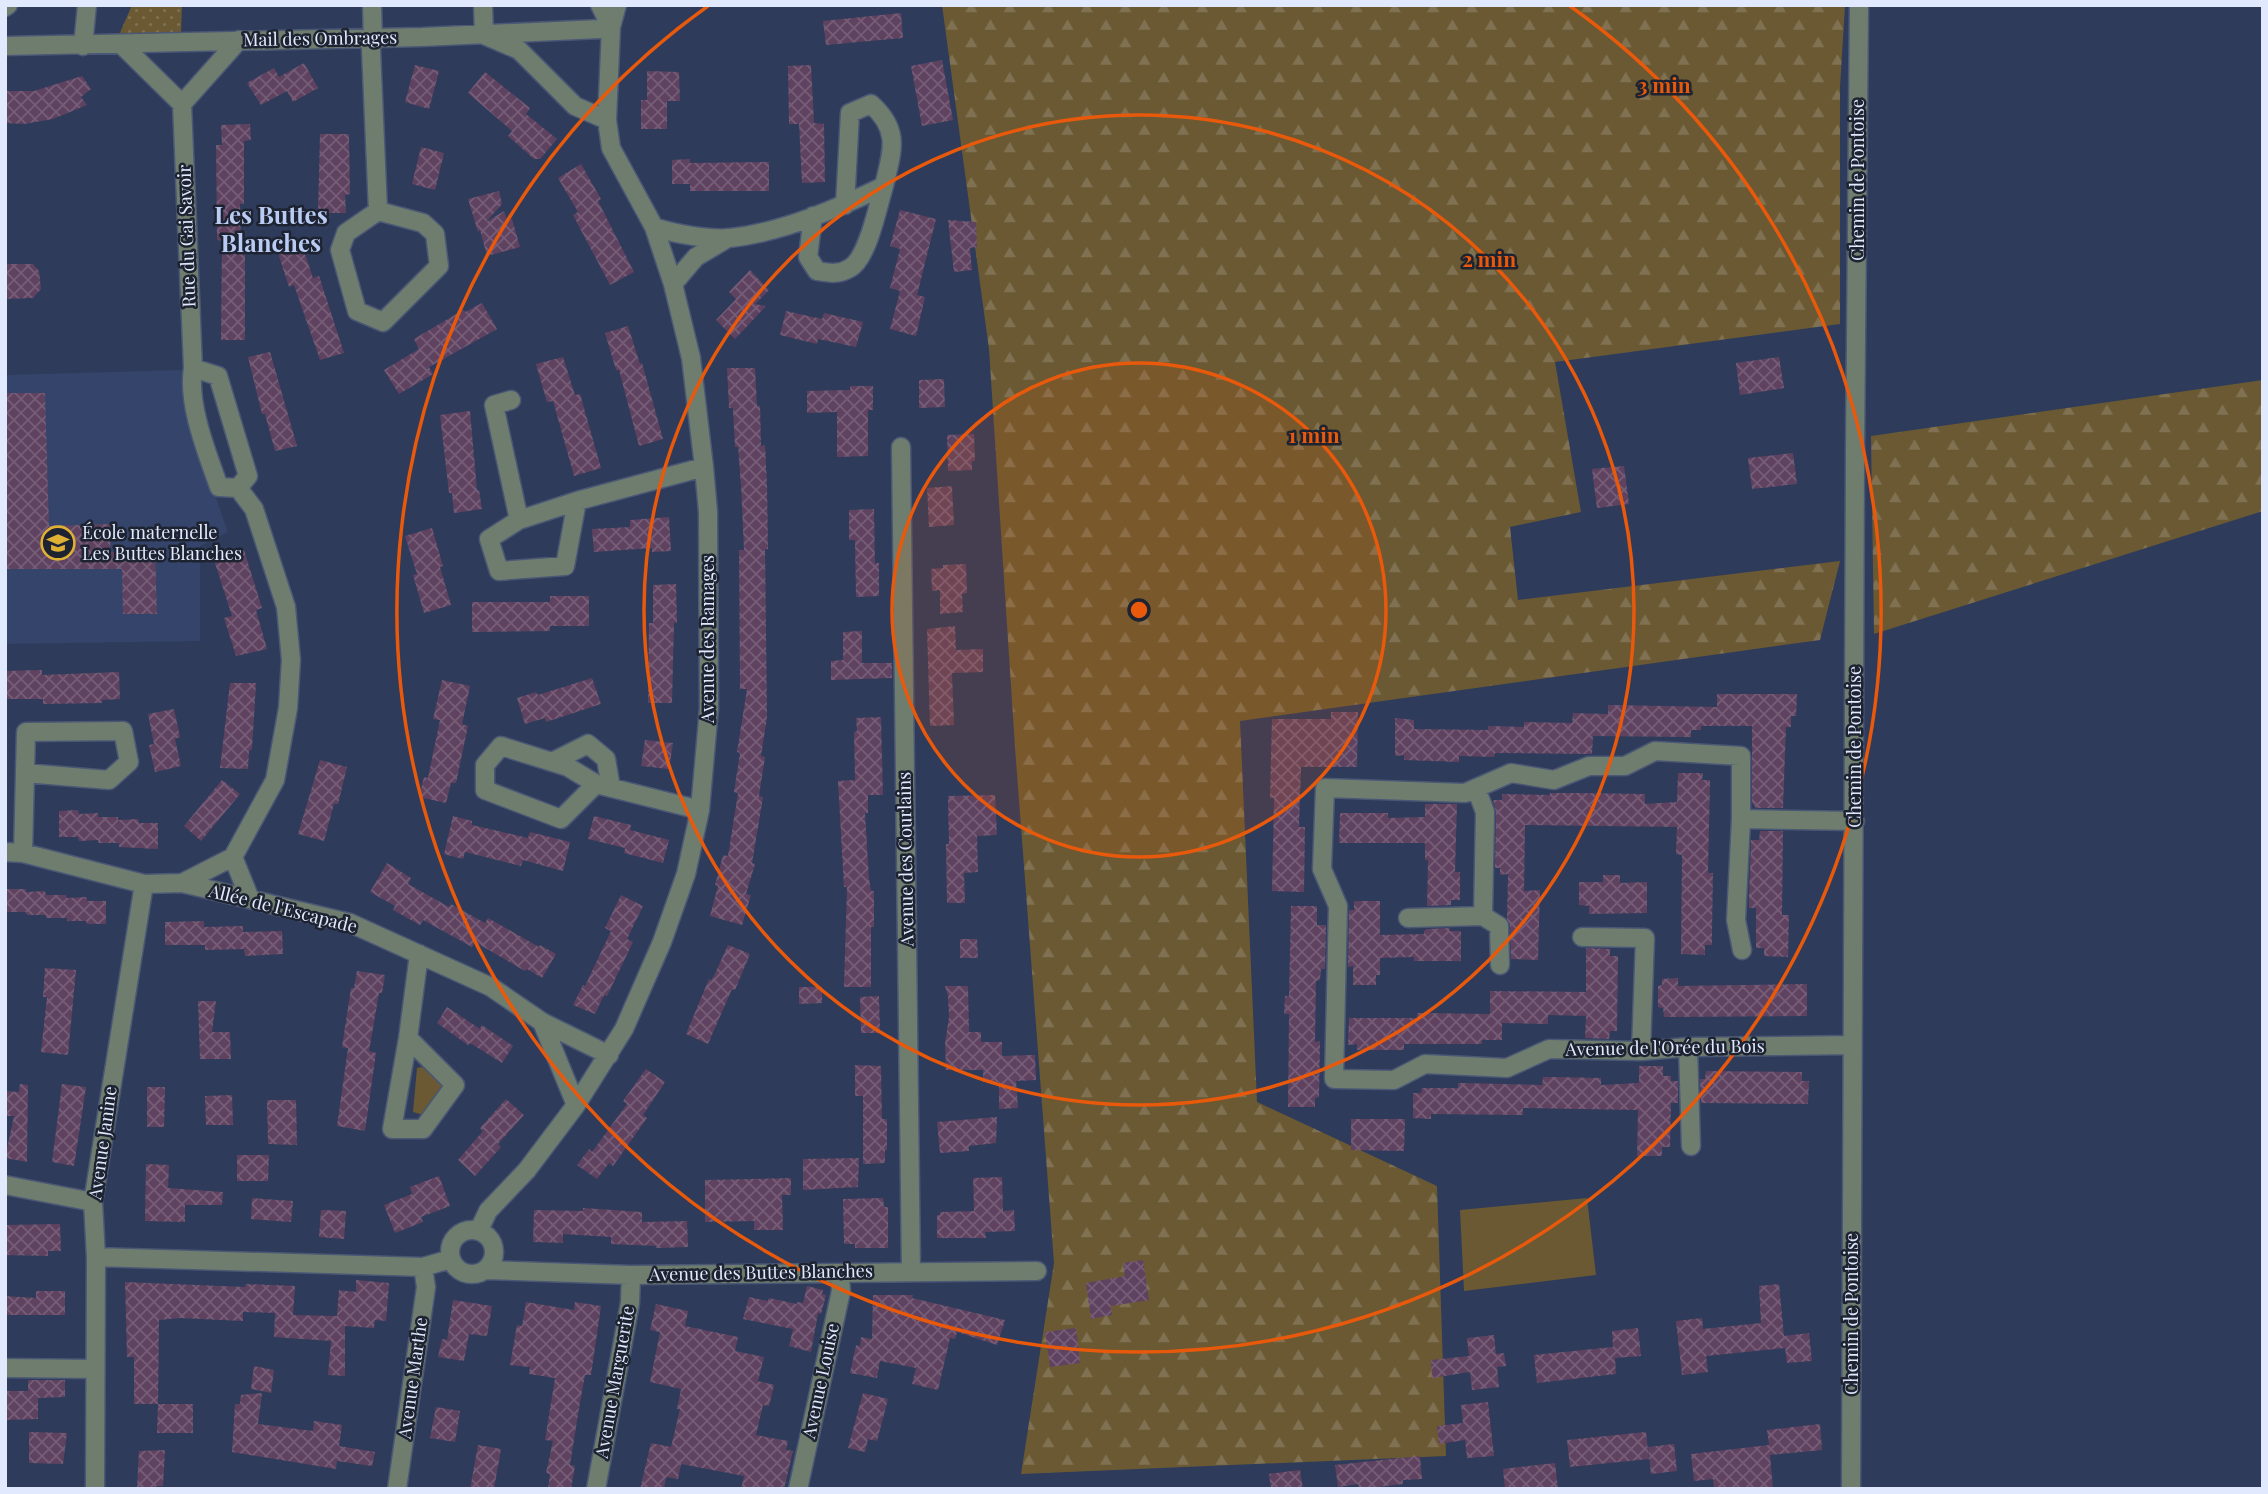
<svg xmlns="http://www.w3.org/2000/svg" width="2268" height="1494" viewBox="0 0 2268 1494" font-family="'Playfair Display',serif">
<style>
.built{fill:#34446a}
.forest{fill:url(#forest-firs)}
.park{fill:url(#park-dots)}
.garden{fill:#6a5932}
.building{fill:url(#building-cross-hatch)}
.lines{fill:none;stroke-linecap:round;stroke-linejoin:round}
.minor-casing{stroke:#4a5775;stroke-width:21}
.minor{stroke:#6f7d6f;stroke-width:18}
.ring{fill:none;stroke:#e8590c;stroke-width:3.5}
.labels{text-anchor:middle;stroke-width:5;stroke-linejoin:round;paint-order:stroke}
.street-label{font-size:18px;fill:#e0e9fd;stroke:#1d2331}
.poi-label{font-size:18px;fill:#e0e9fd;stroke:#1d2331;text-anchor:start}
.district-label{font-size:24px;font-weight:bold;fill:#baccf3;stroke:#1d2331}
.centre{fill:#e8590c;stroke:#1d2331;stroke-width:3.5}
.ring-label{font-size:21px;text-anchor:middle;font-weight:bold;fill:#e8590c;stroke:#1d2331;stroke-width:5;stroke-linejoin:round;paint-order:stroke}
</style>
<defs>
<pattern id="forest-firs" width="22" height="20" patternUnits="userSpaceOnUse" patternTransform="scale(1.75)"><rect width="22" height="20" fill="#6a5932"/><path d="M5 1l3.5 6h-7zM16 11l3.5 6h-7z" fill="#7f7151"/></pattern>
<pattern id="park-dots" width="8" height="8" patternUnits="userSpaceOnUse" patternTransform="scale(1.75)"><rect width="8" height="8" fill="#6a5932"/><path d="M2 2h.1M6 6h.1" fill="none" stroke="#7f7151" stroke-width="1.8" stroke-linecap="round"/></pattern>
<pattern id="building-cross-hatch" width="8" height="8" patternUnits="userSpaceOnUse" patternTransform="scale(1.75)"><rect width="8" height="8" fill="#5f425f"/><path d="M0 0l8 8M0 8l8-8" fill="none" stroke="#765d77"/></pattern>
</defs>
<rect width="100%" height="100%" fill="#2e3b5b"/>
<path class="built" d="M182,370L200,452L228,532L200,546V641L5,644V375Z"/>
<path class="forest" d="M942,5H1845L1840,87V324L1555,362L1581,512L1510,527L1518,600L1840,561L1820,640L1240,721L1257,1102L1437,1186L1446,1456L1021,1474L1054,1263L1015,747L989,349Z
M2263,380V511L1874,634L1871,436Z"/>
<path class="park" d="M132,5H182L181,33L119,35Z"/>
<path class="garden" d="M421,1067L427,1069L444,1085L423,1115L413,1112L417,1068Z
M1587,1198L1596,1275L1464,1291L1460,1210Z"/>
<path class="building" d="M901,13L903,38L826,45L823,21Z
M942,60L953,120L922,126L911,66Z
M304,63L318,88L293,102L287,91L261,105L247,83L274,68L279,77Z
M415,65L439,71L429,109L405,102Z
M811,65L814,123L824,124L825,182L802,183L799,124H789L788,66Z
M647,71L679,72L680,101H667V129H641V100H647Z
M485,72L530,108L526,114L557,139L540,159H534L508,136L512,131L468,93Z
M82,76L91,89L81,97L87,105L53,119L24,124L5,123V91H34Z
M250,124L251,140L244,141V204H240L241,240H245V340H221L222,241L217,240L216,145H222L221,125Z
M320,134H349L350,194L345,195L346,213H318Z
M421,147L444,153L435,190L412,184Z
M690,159V163L769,162V191H690V184H672V160Z
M581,164L601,199L598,201L634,272L610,285L573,215L578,212L558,178Z
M499,191L502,204L486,222L504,211L507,220L512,219L520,247L487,256L480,230L478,232L468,199Z
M900,210L936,219L917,295L925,297L916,336L890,329L900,291L890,288L900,249L890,246Z
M948,220L976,222L977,247L970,248L972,270L954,272Z
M301,242L313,278L319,276L344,353L320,360L294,285L289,287L277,250Z
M5,264H33L39,271L41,289L33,298L5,299Z
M750,270L769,290L755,304L766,306L735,339L716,320L736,299L729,292Z
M482,303L497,329L429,367L433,374L399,394L384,370L419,349L414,339L463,310L465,312Z
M786,311L822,319L824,313L863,322L856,347L818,339L817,344L780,335Z
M628,326L640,364L642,363L663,439L639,446L619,370H616L605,333Z
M270,352L297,446L275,451L265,414H262L248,357Z
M563,357L575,395L580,394L601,468L574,476L553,401L547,402L536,364Z
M1779,357L1784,388L1740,395L1736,363Z
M727,368H755L757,406H760L761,446L765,445L767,485L768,549H765L767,717L761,756L765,757L759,796L763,797L752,863L755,864L746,894L751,895L742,925L710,916L718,886L715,885L723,855L728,856L738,793L734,792L740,753L737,752L747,689H740L739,550H744L741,485L738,447H735L733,408H729Z
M944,379L945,407L919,408V380Z
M850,386H873V410H868V456L837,457V412L807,413V391L850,390Z
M5,393H45L49,526L111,524L110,552L155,551L157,614H123L122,569H5Z
M470,411L477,490H479L482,509L454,513L452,493H449L440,415Z
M974,434L975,461H972V470L948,471L947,435Z
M1793,453L1797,484L1752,489L1748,458Z
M1624,466L1629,504L1597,508L1592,469Z
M952,486L954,525L929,527L927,488Z
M874,509L875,563H879V596L856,597L855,540H849V510Z
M669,517L671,551L652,552V548L594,552L592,529L630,527V520Z
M432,528L443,566L440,567L451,605L424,613L413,575L417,574L405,536Z
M244,550L262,608L256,610L267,649L236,656L224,618L232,616L214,560Z
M966,564L967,593L962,594L963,612L940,614V590L932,591L931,569L943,568V565Z
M676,584L677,623H674L672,703H648L649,623H653V585Z
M550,596H589V626H550V631L472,632V602H550Z
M955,626L956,650L983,649V672L952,673L954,725L930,726L927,629Z
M862,631V663H892V678L831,680V661L843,660V632Z
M42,670V675L119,672L120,699L102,700V703L43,704V699H5V671Z
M592,678L601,704L546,722L545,718L525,724L517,698L536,692L538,695Z
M442,680L470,686L462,724L468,726L456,783H451L446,803L419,797L424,777L428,778L440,720L433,719Z
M230,683H256L252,749L249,751L248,769L220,768Z
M1717,694H1797L1796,716H1791V727H1786L1783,808H1756L1752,803V726H1701V730H1691V737L1593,736L1592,754L1495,753L1494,757L1459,756V762L1404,760V755L1395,756V718L1414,720V729L1488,730V726L1524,727V722L1572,723L1573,713L1608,714V705L1717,707Z
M174,709L180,737L175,739L181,766L155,772L149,745L154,744L148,714Z
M1331,712H1358L1357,767H1301L1299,827H1305L1304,892L1272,891L1274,798H1270L1272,719H1331Z
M881,717L883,795H868V813H865L869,879L871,891H874V927H871V987H844L847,887H844L838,781L855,780L854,732L857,731L856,718Z
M645,740L673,743L669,769L641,766Z
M320,760L347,767L338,804H334L324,841L298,834Z
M1678,773H1703L1702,780H1710L1708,873H1713L1712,931V945H1705V955L1681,954L1682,855L1676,854L1677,827L1525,825L1524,891L1540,890L1538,960L1511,959L1510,926L1507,919L1508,874L1500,875V868H1495L1496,812L1493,800H1502V794L1550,795V793H1578L1645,794V804L1677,802Z
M222,780L240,794L201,841L184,826Z
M995,795L997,835L977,836L978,872L964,873L965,903H947L946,844H949L948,796Z
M1425,804H1457L1455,872H1460V900H1451V905L1427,906L1428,860H1425V843H1339L1340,813H1388V818L1425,817Z
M78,810L79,814L98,813V817H118V820L138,819L139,823H158V849L119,847V843H98V840L79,841L78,837H59V811Z
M453,816L472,821V825L528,838L530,832L570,842L563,871L523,860L521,866L465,852L463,859L444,854Z
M594,816L631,825L630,830L669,840L663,863L624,853L625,848L588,839Z
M1760,831H1783L1782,915H1789L1788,957L1764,956V948H1756V908H1749V894L1751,840H1759Z
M387,863L411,878L408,884L449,907L451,904L485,923L488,918L539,947L540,945L556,954L542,978L527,969L525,971L475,942L472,947L423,920L420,925L393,910L395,906L370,892Z
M1603,875H1620V883L1647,882V913L1589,914V906L1579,905V882H1603Z
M5,889H26V892L45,891L46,895H66L67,898L86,897L87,901H106V924H87L86,921H67V918H46V915H27L26,912H7Z
M621,895L643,906L627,939L633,942L607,996L604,995L595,1014L573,1005L583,985L585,986L611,931L605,928Z
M1354,901H1380V935L1424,934V931L1427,929L1450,928L1449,931H1461V961H1414V957L1380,958V975H1376V985H1353V966L1348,967L1349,910H1354Z
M1291,906H1317V925H1326L1325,969H1321L1320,980L1316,981L1315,1042L1320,1041L1319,1097L1315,1098V1107H1288L1289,1014H1284L1285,996H1289Z
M204,921V927L243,926V932L282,931L283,954L245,956L244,949L205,950V945H165V922Z
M960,939H977L978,958H960Z
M728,945L750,954L735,990L732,989L708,1044L686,1034L709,979L712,980Z
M1586,948L1610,949V956H1618L1617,1031H1610L1609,1039L1585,1038L1586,1016L1548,1015V1024L1502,1023V1040H1482V1044H1404V1050H1357V1044L1348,1045L1349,1018H1417V1013L1490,1014V991L1586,992Z
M45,968L76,970L68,1055L41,1052L47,997H43Z
M357,971L385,975L382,993H379L369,1051L376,1053L365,1131L337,1126L348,1048L342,1047L351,988H354Z
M1678,978V986L1807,984V1016L1664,1017L1663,1008L1658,1007V986L1662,985V979Z
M945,986H968L969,1032H981V1042H1002V1056L1035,1055L1036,1080L1016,1081L1018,1108L999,1109V1082H983V1070H946L945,1043L949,1017L948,996Z
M799,987H822V1003L799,1004Z
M879,996L880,1033H861L860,997Z
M198,1001H216L212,1032H230L231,1059H200Z
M447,1007L480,1029L482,1025L513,1046L502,1063L470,1043L468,1045L437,1023Z
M855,1065L881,1066L882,1119H887V1150H885V1163L863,1164V1096H855Z
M1639,1066H1663V1076H1671V1081H1678V1103H1671L1670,1147H1662V1156H1637L1638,1110L1523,1108V1115L1431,1114V1119L1413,1118V1093H1421L1422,1088H1458V1083L1542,1085L1543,1077H1556L1601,1078V1085L1639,1083Z
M646,1069L665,1082L643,1115L647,1118L613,1166L609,1163L597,1179L577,1165L589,1149L592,1152L627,1104L623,1101Z
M1706,1071L1802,1072V1081H1809L1808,1104L1701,1103L1700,1079H1705Z
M20,1084L28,1085L27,1162L5,1158L14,1116H5V1091L19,1092Z
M62,1084L86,1087L74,1166L52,1162Z
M147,1087H165L164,1127H147Z
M232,1095L233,1125H206L205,1096Z
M506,1099L524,1115L498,1144L501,1147L475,1176L458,1160L483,1131L480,1128Z
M267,1100H296L297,1145L268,1144Z
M997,1117L996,1143L969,1146V1151L940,1153L937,1122Z
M1351,1119H1405L1404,1151L1351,1150Z
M237,1155H269L268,1181H237Z
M859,1158L858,1187L803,1190V1159Z
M146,1164L169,1165L168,1188L223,1192L222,1205H185V1222L145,1221Z
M439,1176L450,1206L421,1217L423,1222L395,1233L384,1205L412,1194L410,1187Z
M1002,1177L1003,1211L1014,1210L1015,1231L985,1232L986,1238H937V1215H940V1212L974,1211L973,1178Z
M791,1178V1195H782L783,1230H754V1221L705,1222V1180Z
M252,1198L293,1201L291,1222L251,1219Z
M883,1198L884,1207H888V1248H855V1244H844L843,1199Z
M583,1208L642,1212V1222L687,1221L688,1247L656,1248L657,1246L611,1244V1237L563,1234V1243L533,1242L534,1210L583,1211Z
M321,1210L346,1211L344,1239L319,1237Z
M60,1224L61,1251H48V1256L5,1255V1225Z
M1143,1260L1149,1300L1111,1306L1112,1315L1091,1319L1086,1283L1125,1276L1123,1263Z
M356,1280L389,1283L386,1321L375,1320L374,1328L345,1326V1376L328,1375L331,1341L274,1337L275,1313L243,1312V1321L180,1318L159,1320L158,1404H134V1357H127L125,1282L245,1287L246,1284L295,1286L293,1315L337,1316L339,1290L356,1292Z
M1779,1284L1784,1336L1809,1333L1812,1361L1787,1363L1785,1348L1706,1356L1708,1372L1682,1375L1676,1321L1702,1318L1703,1329L1761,1323L1759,1286Z
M807,1286L823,1290L822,1294L826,1295L821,1314L818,1313L811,1352L789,1346L793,1329L743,1319L749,1297L768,1301L769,1298L797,1304V1302L803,1303Z
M36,1291H65V1315H5V1296L36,1298Z
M873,1295H913L912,1298L1005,1320L997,1345L957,1332L955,1339L950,1338L938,1390L912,1384L916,1368L880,1361L877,1378L850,1373L856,1345L860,1346L861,1337L872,1339Z
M453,1300L492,1306L487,1336L469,1334L464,1361L438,1357L442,1339L447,1340Z
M526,1302L574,1310L575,1302L601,1306L591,1375H585L579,1408L570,1465L575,1466L571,1489H548L550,1474L546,1473L553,1441L545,1440L555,1378L529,1374L530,1367L510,1365L517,1325L522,1326Z
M656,1304L688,1311L685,1326L738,1337L735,1351L764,1357L758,1381L774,1385L769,1406L763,1405L756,1435L788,1441L786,1450L793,1451L784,1489H741L744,1476L681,1464L678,1479L666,1477L664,1489H640L651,1443L671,1447L680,1409H677L681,1389L650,1382L660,1332L650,1330Z
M1076,1328L1080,1363L1050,1367L1045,1332Z
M1638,1328L1641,1356L1615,1358L1616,1374L1537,1383L1534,1355L1613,1347L1612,1331Z
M1494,1335L1496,1354L1504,1353L1506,1366L1497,1367L1499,1387L1472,1390L1470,1372L1432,1378L1431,1360L1469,1356L1467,1338Z
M254,1366L274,1370L271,1393L251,1389Z
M28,1380H65V1397L38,1398V1419L5,1420V1391H28Z
M262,1393L258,1424L313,1431L314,1421L342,1425L339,1446L375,1452L372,1466L337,1461L336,1469L232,1452L235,1404H240L241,1395Z
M863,1393L888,1399L877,1441L868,1439L865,1452L848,1448Z
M1488,1402L1494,1456L1467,1458L1465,1440L1439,1444L1437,1426L1463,1423L1461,1405Z
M158,1404H193V1433H157Z
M436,1407L460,1411L455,1442L430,1438Z
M1820,1424L1822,1450L1770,1455L1773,1489H1714L1713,1479L1694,1481L1691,1454L1769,1445L1767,1430Z
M29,1432L67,1433L63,1464L29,1463Z
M1646,1432L1649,1459L1570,1467L1567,1440Z
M1674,1444L1677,1471L1651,1474L1648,1447Z
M478,1445L501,1449L494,1489H470Z
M165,1450L163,1486H156V1489H137L139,1451Z
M1420,1456L1422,1479L1403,1480V1484L1361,1489H1359L1358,1484L1338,1487L1335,1465Z
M1555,1463L1558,1489H1505L1503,1469Z
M1300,1470L1303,1489H1271L1269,1474Z"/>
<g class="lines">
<defs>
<path id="minor" d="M372,5L373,39L371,49L378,211L423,223L435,234L439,266L383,322L357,311L340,250L346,233L378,211
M483,5L484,35L519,50L575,106L607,120
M5,7L8,5
M121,44L182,104
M5,46L422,37L600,29L611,27L600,5
M83,46L87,5
M813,216L808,257L817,271C829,273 839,275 850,268C868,258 878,205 884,186
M654,227C675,234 709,240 730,238C783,232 836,209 884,186C892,151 901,131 871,104L850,113L845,205
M673,284L696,257L728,238
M193,368L218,376L248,476L238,488
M511,400L494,405L519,520L489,539L499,571L565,566L577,501L704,467
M901,447L911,1271
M519,520L577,501
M552,762L588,744L606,759L611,788
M596,784L568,767L501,746L485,765V790L561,819L596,784L700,810
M1741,819L1736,920L1742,950
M5,852L23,853L144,884L182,883L350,923L491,987L542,1022L609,1055
M23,853L26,732L123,731L129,762L109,780L25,773
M233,857L250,899
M182,883L233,857L275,780L288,708L291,660L286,607L254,509L238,488L219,487C207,453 187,404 193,368L182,104L239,40
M1483,916L1499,926L1500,965
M1408,918L1483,916L1485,812L1476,788
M1582,937L1645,938L1641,1051
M542,1022L576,1105
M408,1038L455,1085L423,1129H392L408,1038L419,954
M1852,1045L1688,1047L1641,1051L1549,1049L1507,1068L1425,1064L1394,1080L1334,1079L1338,906L1322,869L1325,788L1465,793L1511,773L1554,780L1589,766H1625L1655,751L1741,756V819L1855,821
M1688,1047L1691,1146
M5,1185L93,1202
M450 1252a22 22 0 1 1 44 0a22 22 0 1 1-44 0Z
M479,1230L488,1211L527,1170L576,1105L624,1029L662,942L686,874L700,810L709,708L708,512L704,467L691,358L673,284L654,227L611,148L607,120L611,27L617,5
M96,1257L423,1267L451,1259
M485,1270L631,1275L1037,1271
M5,1368L95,1369
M95,1489L96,1257L93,1202L144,884
M397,1489L426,1287L423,1267
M596,1489L630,1303L631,1275
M798,1489L841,1291L840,1274
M1851,1489L1855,452L1859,5"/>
</defs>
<use href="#minor" class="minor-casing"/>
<use href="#minor" class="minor"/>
</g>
<circle cx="1139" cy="610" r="247" fill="#e8590c" fill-opacity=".12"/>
<g class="ring">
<circle cx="1139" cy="610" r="247"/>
<circle cx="1139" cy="610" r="495"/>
<path d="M1570 6A742 742 0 1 1 708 6"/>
</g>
<defs>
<symbol id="school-ring" viewBox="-11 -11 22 22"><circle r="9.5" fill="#1d2331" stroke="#dfb034" stroke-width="1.5"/><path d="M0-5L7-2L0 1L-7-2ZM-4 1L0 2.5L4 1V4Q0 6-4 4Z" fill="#dfb034"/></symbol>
</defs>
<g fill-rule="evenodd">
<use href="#school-ring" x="39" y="524" width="38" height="38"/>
</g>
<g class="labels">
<g class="street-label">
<text transform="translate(320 39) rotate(-1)" y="6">Mail des Ombrages</text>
<text transform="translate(1858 180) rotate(-90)" y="6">Chemin de Pontoise</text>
<text transform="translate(187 236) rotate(-92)" y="6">Rue du Gai Savoir</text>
<text transform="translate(708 639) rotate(-90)" y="6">Avenue des Ramages</text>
<text transform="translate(1855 747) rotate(-90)" y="6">Chemin de Pontoise</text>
<text transform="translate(906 859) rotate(-91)" y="6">Avenue des Courlains</text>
<text transform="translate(283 909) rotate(14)" y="6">Allée de l'Escapade</text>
<text transform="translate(1665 1048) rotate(-1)" y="6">Avenue de l'Orée du Bois</text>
<text transform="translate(103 1143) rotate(-82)" y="6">Avenue Janine</text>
<text transform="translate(761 1273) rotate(-1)" y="6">Avenue des Buttes Blanches</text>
<text transform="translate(1852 1314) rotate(-90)" y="6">Chemin de Pontoise</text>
<text transform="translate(413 1378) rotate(-82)" y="6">Avenue Marthe</text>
<text transform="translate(821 1381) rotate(-78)" y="6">Avenue Louise</text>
<text transform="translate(615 1382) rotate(-80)" y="6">Avenue Marguerite</text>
</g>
<g class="poi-label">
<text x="82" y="539">École maternelle<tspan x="82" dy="21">Les Buttes Blanches</tspan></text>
</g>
<g class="district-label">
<text x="271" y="224">Les Buttes<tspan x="271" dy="28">Blanches</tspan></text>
</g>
</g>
<circle cx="1139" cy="610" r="10" class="centre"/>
<g class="ring-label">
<text x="1664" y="93">3 min</text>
<text x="1489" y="267">2 min</text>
<text x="1314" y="443">1 min</text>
</g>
<rect width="2268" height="1494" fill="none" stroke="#e0e9fd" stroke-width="14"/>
</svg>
